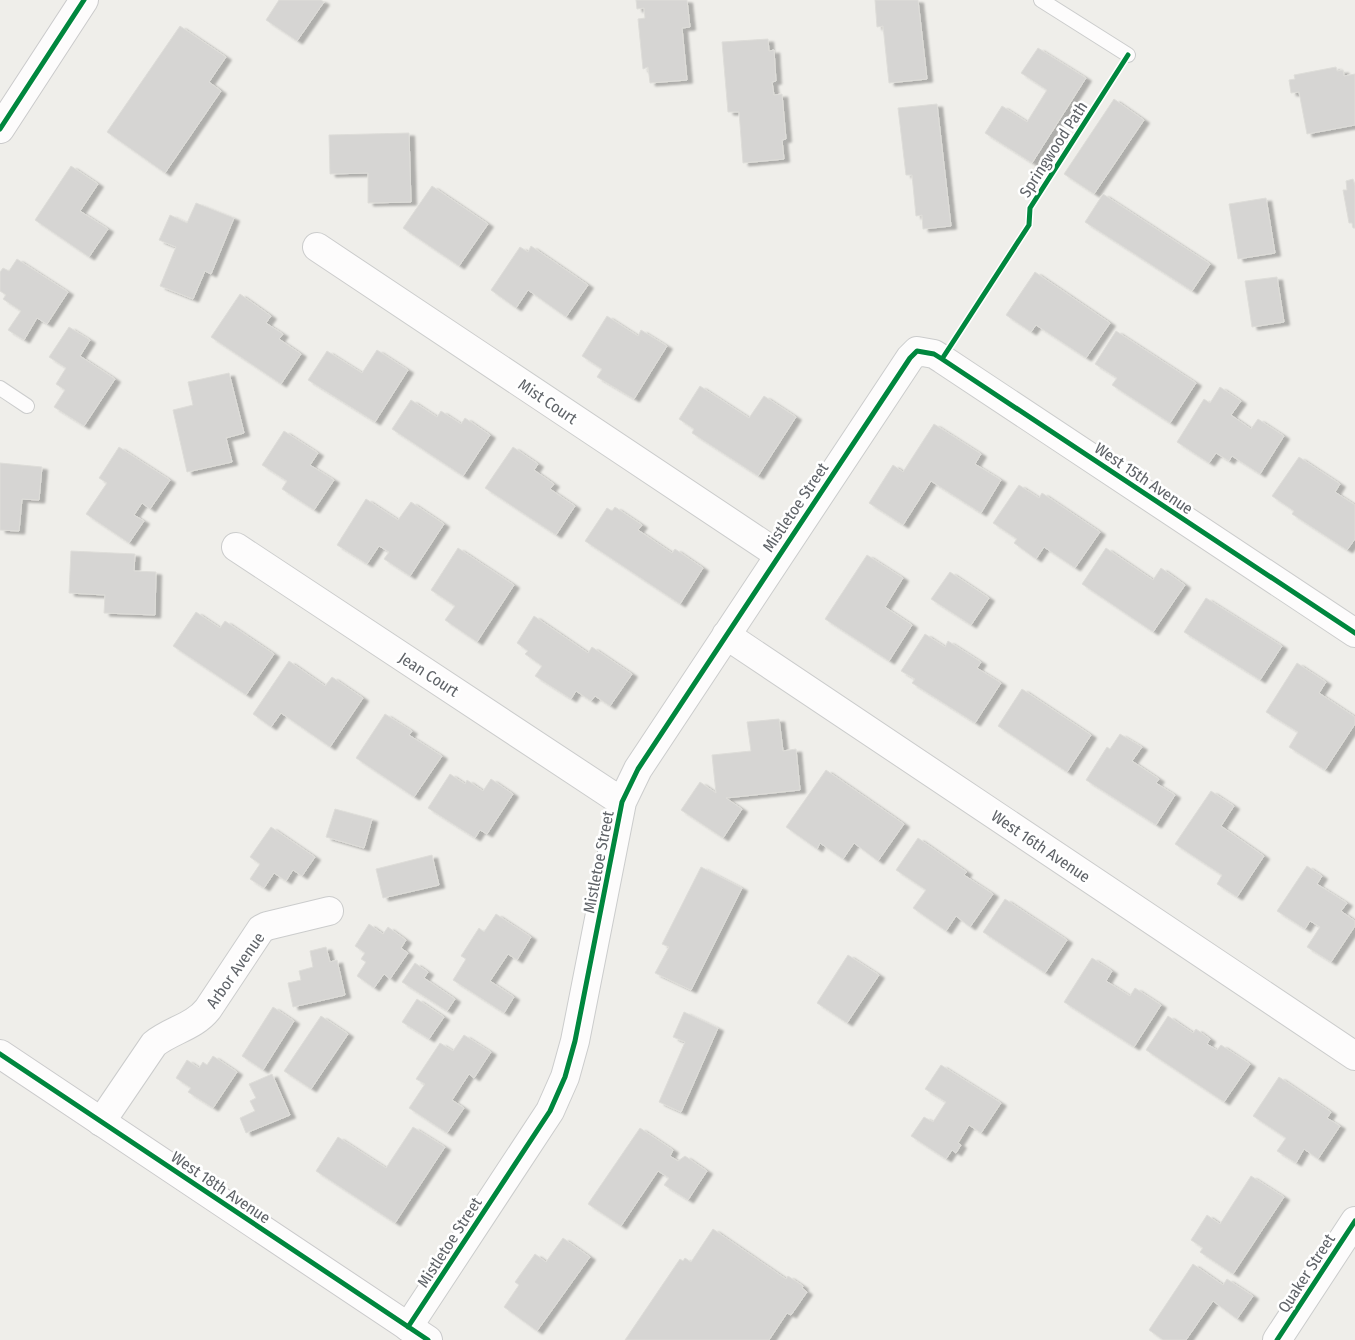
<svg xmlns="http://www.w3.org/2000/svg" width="1355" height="1340" viewBox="0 0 1355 1340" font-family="'Fira Sans Condensed',sans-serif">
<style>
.building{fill:#d6d5d3;stroke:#deddd9;filter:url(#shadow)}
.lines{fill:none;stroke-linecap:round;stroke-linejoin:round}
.lane-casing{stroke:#cbcccc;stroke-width:16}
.street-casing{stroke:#cbcccc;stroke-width:30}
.secondary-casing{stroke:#cacacb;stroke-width:30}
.lane{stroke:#fdfcfc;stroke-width:14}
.street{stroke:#fdfcfc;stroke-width:28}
.secondary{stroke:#fdfcfc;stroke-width:28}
.cycleway-casing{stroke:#fff;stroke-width:8}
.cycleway{stroke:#00873e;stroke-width:5}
.labels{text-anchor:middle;stroke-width:5;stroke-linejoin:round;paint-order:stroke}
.street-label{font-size:16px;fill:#5f6368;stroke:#fff}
</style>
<defs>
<filter id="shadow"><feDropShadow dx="5.5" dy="3" stdDeviation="1" flood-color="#0004"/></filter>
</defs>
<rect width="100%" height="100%" fill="#efeeea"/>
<path class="building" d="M279,0H321L324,2L297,41L266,20Z
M636,0H687L690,27L682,28L687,80L650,83L648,67L643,69L638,19L645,18L644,8L637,9Z
M875,0H918L927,79L889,83L883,26L877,27Z
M180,26L226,57L209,82L221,91L165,173L107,132Z
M768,39L769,51L774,50L776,81L772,82L774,95L782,94L786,139L782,140L784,159L743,163L739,112H728L722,42Z
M1038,48L1086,78L1032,163L985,133L1002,106L1027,122L1047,90L1021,73Z
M1336,67L1337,71L1343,70L1344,76L1355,74V125L1307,134L1299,92L1291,93L1289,80L1295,79L1294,75Z
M1114,99L1144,120L1094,194L1064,174Z
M937,104L951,226L923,229L922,215L916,216L912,175H906L898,108Z
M409,133L411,202L368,203V173L330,174L329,135Z
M71,166L98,184L80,211L108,229L89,257L35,220Z
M1353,179L1355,186V228H1353L1352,223H1349L1343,190H1347L1346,181Z
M432,186L488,224L459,266L403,228Z
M1103,194L1210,264L1192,291L1085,222Z
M1266,198L1275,253L1238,259L1229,204Z
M196,203L234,218L211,274L205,271L193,299L160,286L176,247L159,240L170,215L187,223Z
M531,246L588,285L566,317L528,290L516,308L491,290L520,247L528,252Z
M17,259L68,292L47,324L37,318L24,340L8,330L21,311L3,299L6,295L0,291V272L3,268L9,271Z
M1035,272L1110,323L1086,358L1036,325L1031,332L1006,315Z
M1277,277L1284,322L1252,327L1245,281Z
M240,294L271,316L266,323L283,334L279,339L301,354L281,384L211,337Z
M607,316L638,336L641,330L667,346L634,399L597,377L602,369L582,356Z
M69,327L90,340L80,356L115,379L84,426L54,407L65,390L56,384L66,368L49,357Z
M1116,331L1196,383L1170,423L1112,385L1117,378L1095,364Z
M377,350L408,370L375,422L308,380L327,351L362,373Z
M229,373L244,433L226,438L232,462L187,472L173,410L193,405L188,382Z
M700,386L749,418L764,396L796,417L758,476L692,433L694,429L679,419Z
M1220,387L1241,401L1231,415L1251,429L1258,419L1284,436L1260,474L1232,456L1229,461L1216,453L1209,463L1177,442L1204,399L1210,403Z
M411,400L437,417L441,411L461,424L465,418L490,435L463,476L392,429Z
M934,424L981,454L975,464L1001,480L981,513L931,481L903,525L869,503L893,465L903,472Z
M284,431L318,453L310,465L334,480L314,510L282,489L287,481L262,465Z
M119,447L170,480L150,509L142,503L134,515L144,521L129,543L86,514L107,483L99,478Z
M513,447L538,464L534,470L554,484L550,489L575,506L556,535L485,488Z
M1299,457L1340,484L1335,492L1355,505V539L1347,550L1292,514L1294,511L1272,496Z
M0,463L42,467L39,500L22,499L19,531L0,530Z
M1019,485L1039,498L1042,493L1100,532L1075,568L1044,547L1036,559L1014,543L1017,539L993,523Z
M366,499L398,520L411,502L444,524L410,576L384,559L389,552L379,546L367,564L337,545Z
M615,507L642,525L638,530L672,553L675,549L703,568L680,604L585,541L607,508L612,511Z
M458,548L514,585L477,642L445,620L455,606L431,590Z
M1106,548L1153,580L1161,568L1185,585L1153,632L1082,584Z
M71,551L135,554L134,571L156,572L155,615L104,613L105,595L69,593Z
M867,555L903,578L885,607L912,625L889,661L825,619Z
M950,572L989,598L971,625L931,599Z
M1206,598L1282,646L1260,680L1184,632Z
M196,612L220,628L225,621L274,654L246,695L173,646Z
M534,616L588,653L592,647L632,674L610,706L595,696L591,701L576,691L571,699L535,676L542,666L525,654L528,651L517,643Z
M925,634L945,647L948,641L981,662L977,668L1001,683L975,723L912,683L915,679L901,671Z
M289,661L325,686L332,677L363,698L330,747L281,713L271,727L253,714Z
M1297,663L1326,682L1319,693L1355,717V724L1325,770L1289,747L1298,732L1266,712Z
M1022,689L1091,735L1067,772L998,726Z
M385,714L412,731L409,735L442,756L414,797L356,758Z
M779,719L783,751L796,749L800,790L726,798L742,809L723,838L681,810L700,782L716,793L712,755L751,751L747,722Z
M1120,734L1142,747L1132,761L1159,779L1156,783L1175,795L1156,825L1086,780L1107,747L1110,749Z
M826,770L904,824L878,861L854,843L843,859L820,843L817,849L786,827Z
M450,774L465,784L467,780L483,791L491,779L513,794L487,834L480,830L475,838L428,808Z
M1211,791L1234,806L1221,826L1264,856L1237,897L1217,884L1222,875L1175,844Z
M335,809L372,819L364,848L326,837Z
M271,827L315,857L302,876L293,870L286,881L274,873L264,888L250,879L260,864L250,857Z
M918,838L967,872L964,875L993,894L970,927L956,916L946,931L913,908L926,890L896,870Z
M432,855L439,885L383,898L376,869Z
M1307,866L1322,876L1317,884L1347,903L1341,911L1355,921V926L1331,962L1307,947L1320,927L1310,921L1305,929L1277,911Z
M701,867L742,888L691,990L655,973L669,947L662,944Z
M1005,899L1067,940L1045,973L983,932Z
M496,914L531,937L517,960L508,954L490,981L514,997L504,1013L453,980L466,959L461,956L479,928L484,932Z
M369,924L383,934L388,927L406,940L401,948L408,953L390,979L384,974L374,988L357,976L366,962L361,959L365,953L355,946Z
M326,947L330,962L337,960L345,995L293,1007L288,983L301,980L299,971L313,967L310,951Z
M848,955L879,975L847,1023L817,1003Z
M1092,958L1112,971L1106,981L1130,996L1135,988L1161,1005L1134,1047L1064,1002Z
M415,963L428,972L424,978L455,999L447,1011L402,982Z
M417,999L444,1017L429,1039L402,1022Z
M273,1007L294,1021L263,1070L242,1056Z
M684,1012L718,1028L681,1112L659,1102L685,1042L673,1037Z
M321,1016L348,1034L311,1089L284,1071Z
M1168,1016L1193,1033L1196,1029L1210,1039L1207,1044L1217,1050L1221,1045L1250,1064L1224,1102L1146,1050Z
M464,1035L491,1052L474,1078L469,1074L452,1100L464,1108L447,1133L409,1108L425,1084L416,1079L440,1043L453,1051Z
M213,1056L237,1072L213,1108L188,1092L191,1088L176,1078L187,1060L199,1068L203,1062L207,1065Z
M941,1065L1001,1103L981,1133L969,1125L958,1143L961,1145L956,1153L952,1150L946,1159L911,1136L924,1117L933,1122L946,1102L925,1089Z
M272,1074L290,1115L246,1133L240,1118L255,1111L250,1101L256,1098L249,1084Z
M1279,1077L1331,1112L1327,1118L1340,1126L1318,1159L1304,1149L1296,1163L1277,1151L1286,1138L1253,1116Z
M413,1127L445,1147L395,1223L316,1171L338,1137L386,1168Z
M640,1128L673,1150L670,1156L678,1161L685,1156L707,1171L688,1200L664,1185L669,1178L658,1171L621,1226L588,1204Z
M1251,1176L1284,1197L1233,1274L1200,1252L1203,1248L1191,1240L1207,1215L1220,1224Z
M713,1229L786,1279L788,1276L803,1286L802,1288L807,1292L791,1315L787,1313L769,1340H625L680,1259L683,1261L685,1258L691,1262Z
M563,1238L590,1257L537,1331L504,1307L519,1285L515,1282L535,1254L546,1262Z
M1193,1264L1223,1285L1227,1279L1253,1296L1237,1319L1213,1301L1186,1340H1163L1149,1330Z"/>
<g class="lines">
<defs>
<path id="lane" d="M1041,0L1128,55
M0,388L27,406"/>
<path id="street" d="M317,247L779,555
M236,547L622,802
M726,635L1355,1056
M101,1122L154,1044C171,1030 194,1027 208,1009L261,929L267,926L329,911
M408,1327L550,1111L565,1077L575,1041L622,802L638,769L910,358L917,351L934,354L942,359L1355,633
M1277,1340L1355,1221"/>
<path id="secondary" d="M0,129L84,0
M0,1054L428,1340"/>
</defs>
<use href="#lane" class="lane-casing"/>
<use href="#street" class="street-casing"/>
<use href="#secondary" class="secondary-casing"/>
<use href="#lane" class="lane"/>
<use href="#street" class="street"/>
<use href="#secondary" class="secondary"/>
<defs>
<path id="cycleway" d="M0,129L84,0
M942,359L1029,225L1030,208L1128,55
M0,1054L428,1340
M408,1327L550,1111L565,1077L575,1041L622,802L638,769L910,358L917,351L934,354L942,359L1355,633
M1277,1340L1355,1221"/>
</defs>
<use href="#cycleway" class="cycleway-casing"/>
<use href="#cycleway" class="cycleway"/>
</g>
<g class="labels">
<g class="street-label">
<text transform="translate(1053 149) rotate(-57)" y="6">Springwood Path</text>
<text transform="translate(548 401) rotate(34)" y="6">Mist Court</text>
<text transform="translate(1144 478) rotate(34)" y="6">West 15th Avenue</text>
<text transform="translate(795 507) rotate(-56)" y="6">Mistletoe Street</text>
<text transform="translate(429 674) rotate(33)" y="6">Jean Court</text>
<text transform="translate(1041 846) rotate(34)" y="6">West 16th Avenue</text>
<text transform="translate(598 862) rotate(-79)" y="6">Mistletoe Street</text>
<text transform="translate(235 970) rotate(-55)" y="6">Arbor Avenue</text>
<text transform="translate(221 1187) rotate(34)" y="6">West 18th Avenue</text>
<text transform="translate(449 1242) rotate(-57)" y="6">Mistletoe Street</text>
<text transform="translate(1306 1273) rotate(-57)" y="6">Quaker Street</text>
</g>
</g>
</svg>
